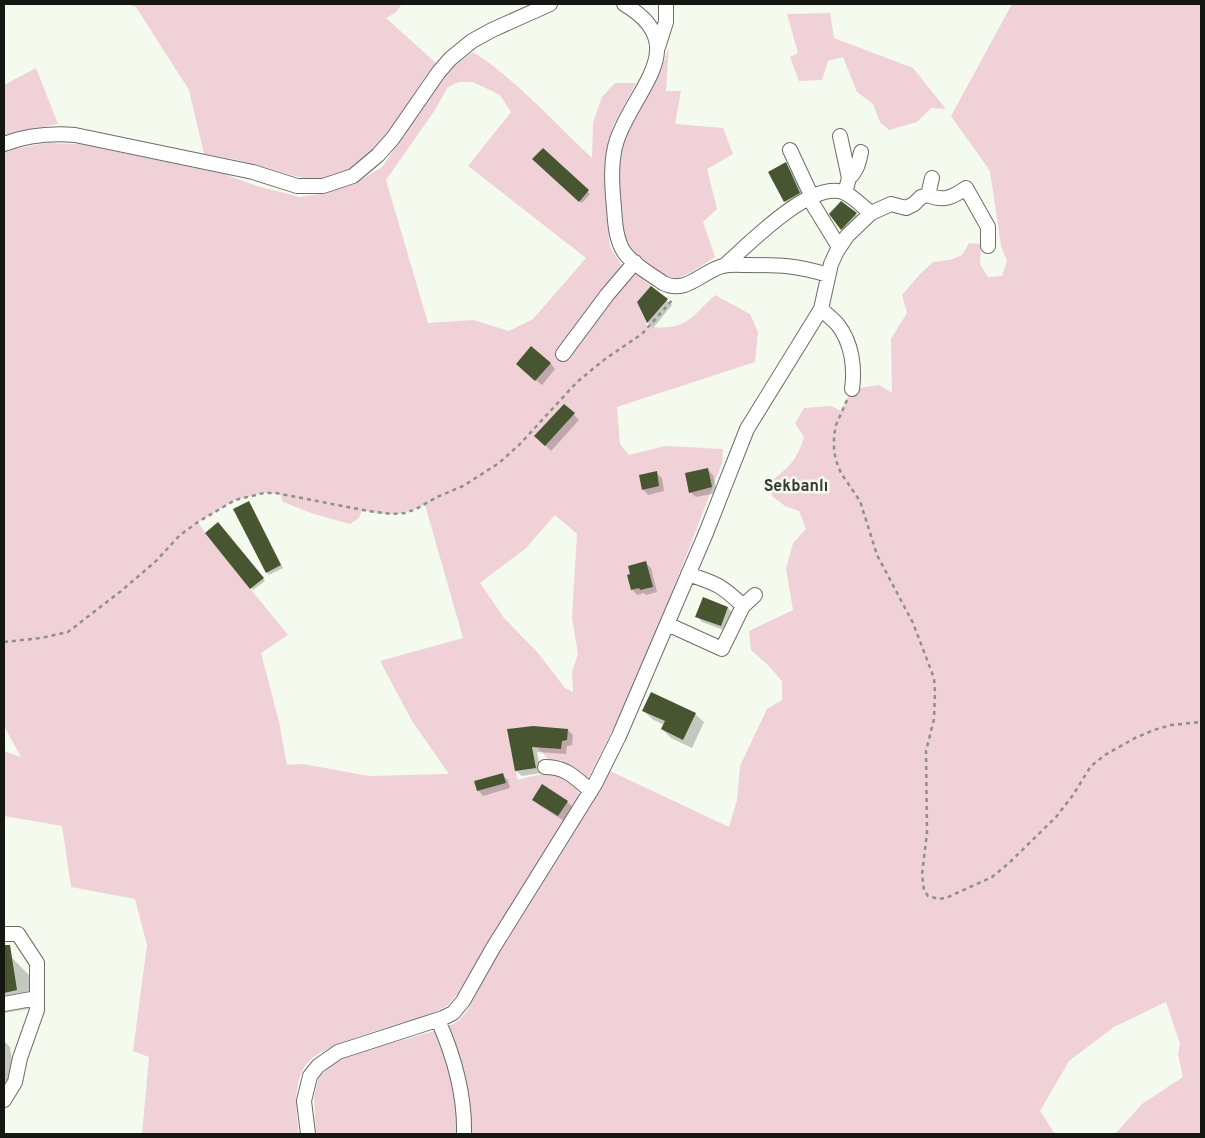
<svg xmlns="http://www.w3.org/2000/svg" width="1205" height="1138" viewBox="0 0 1205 1138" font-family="Overpass,sans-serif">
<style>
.green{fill:#f0d1d7;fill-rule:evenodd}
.shadow{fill:#0003}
.building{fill:#485531}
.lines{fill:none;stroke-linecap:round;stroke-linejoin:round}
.minor-casing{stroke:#6a6e65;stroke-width:16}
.path{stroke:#8d9189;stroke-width:2.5;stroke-dasharray:4 4;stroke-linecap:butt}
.minor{stroke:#fff;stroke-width:14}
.labels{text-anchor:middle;stroke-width:5;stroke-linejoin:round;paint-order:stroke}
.quarter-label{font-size:16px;font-weight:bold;fill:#363931;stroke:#f5faef}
</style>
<rect width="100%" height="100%" fill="#f5faef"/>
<path class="green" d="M128,4H402L395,13L386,18L436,63C405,99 382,160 335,176C330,178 325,180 320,180C298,179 275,170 253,164C237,159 221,157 204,154L189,90L136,7Z
M1012,4H1201V1134H1115L1142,1104L1183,1077L1178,1054L1180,1044L1166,1002L1114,1027L1069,1061L1040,1111L1055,1134H316L314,1097L318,1079L330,1066L345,1056L442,1029L457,1022L467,1011L515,922L608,770L729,827L737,800L740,766L767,709L782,700V681L768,665L751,650L749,631L793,610L786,569L793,543L806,529L799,511L785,506L772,496L769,483C788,468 797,461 804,437L795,423L804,408L831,406L841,411L852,389L879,385L892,393L891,339L907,313L902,295L920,274L933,262L950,260L962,255L969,243L981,244L980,264L988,277L1002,276L1007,261L1001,246L990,171L951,116Z
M830,13L834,38L913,68L946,109L931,108L917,122L889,130L880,122L873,104L857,92L843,57L828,61L822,80L799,81L790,57L798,53L787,14Z
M669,47L666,91H681L675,124L723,128L733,154L707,169L717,209L703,222L715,257L692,272L676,279C662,275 639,264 631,252C618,234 614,159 623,139C631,121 645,104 654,86C660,74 664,60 669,47Z
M473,52C516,79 554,123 592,158L593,123L602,97L615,83H636L613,126L608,146L605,172L606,208L610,247L620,263L652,286L637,302L648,327C688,330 689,319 715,295L750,314L758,332L755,362L617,407L620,444L629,455L665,446L723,449L722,463L664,613L659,628L613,729L588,778L561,760L550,761L533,743L510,747L518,780C534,775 557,769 572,782C575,785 577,792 580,796L458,993L447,1006L434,1013C405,1023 329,1041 309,1061C292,1078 296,1113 299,1134H142L149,1057L133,1051L147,945L135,899L71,887L62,826L4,816V751L21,757L4,726V153L14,149L46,143L79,144L224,174L257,186L300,197L326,193L355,184L382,167L435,89L455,65ZM459,82H473L500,95L511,112L468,166L586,258L533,319L509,331L473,320L428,323L386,180L435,110L448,87ZM264,493L280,494L283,502L314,514L350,524L359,518L362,510C390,516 399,516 425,505L463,638L380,661L412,721L449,774L369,776L303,764L287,765L279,722L261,653L288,635L205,533L198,522L235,500ZM555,515L577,534L572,618L578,654L572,672L573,692L565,688L538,653L504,618L480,583L525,549ZM503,773L505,783L477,791L474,781Z
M36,68L58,124L17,132L4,137V85Z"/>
<path class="shadow" d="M543,149L590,194L582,203L534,159Z
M786,164L794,173L808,202L794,210L785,201L770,172Z
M841,202L862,219L847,235L842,229Z
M652,287L672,305L653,328L648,323L638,302Z
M550,363L555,369L542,385L523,370Z
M564,405L579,420L551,451L536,436Z
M707,469L713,475L717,493L696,497L690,492Z
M656,473L662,478L664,491L648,495L643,489Z
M251,505L283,568L269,575L267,572Z
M220,526L265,581L253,590L207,533Z
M645,562L651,568L657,592L646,595L644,593L637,595L632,589Z
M728,608L733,613L726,631L702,622L697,616Z
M644,711L695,714L704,722L692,748L671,738L662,729L664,725L652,719Z
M509,730H568L573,735L572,745L567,746L566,754L537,752L541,773L522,776L516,771Z
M502,775L508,780L510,788L483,796L478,790Z
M534,799L567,802L573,807L564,821L539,805Z
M11,957L29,975L34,1008L4,1013V959Z
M4,1041L10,1047L15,1080L4,1082Z"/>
<path class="building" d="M543,148L589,190L579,202L532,159Z
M786,162L800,193L784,202L768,172Z
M841,201L857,213L841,230L829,214Z
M651,286L668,299L647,323L637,302Z
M531,346L551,363L535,381L516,364Z
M564,404L575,413L545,446L534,436Z
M708,468L712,487L689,493L685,473Z
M657,471L659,486L642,490L639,475Z
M249,501L281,565L266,573L233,509Z
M218,522L264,578L250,589L205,533Z
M646,561L653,587L640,590L639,588L631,590L627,575L630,574L628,566Z
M703,597L728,607L721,626L695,617Z
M651,692L696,713L683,740L661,729L665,721L642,711Z
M533,726L568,729L567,740L562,741L561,749L532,747L536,768L515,771L507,729Z
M503,773L506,783L477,791L474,781Z
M542,784L568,801L558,816L532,800Z
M4,945H10L17,990L4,993Z"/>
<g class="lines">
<defs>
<path id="minor" d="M624,4C694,45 634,89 617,140C610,160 612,187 614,208C615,223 616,240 624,252C633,265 651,274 663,283C686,295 702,271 723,266C730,264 740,265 747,265C780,265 796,265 828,275
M658,47L666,22V4
M840,136L849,178L845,193
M4,144C28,135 50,133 75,135L253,172L297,186H323L353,176L378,155L393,138L438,73L450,59L472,41L492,30L550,4
M790,150L812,197
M849,178C857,171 859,162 861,152
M928,195C944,202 953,197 966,188L988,227V246
M809,198L839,247
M871,213L891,204L906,208L914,204L921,197L928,195L932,178
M821,309C826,314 833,319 838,325C852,343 855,368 852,389
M563,354L607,295L635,262
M743,606L755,595
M667,624L722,649L743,606C722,585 715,583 688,574
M545,767C567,767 575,778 591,791
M4,934H18L37,963V1010L20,1058L15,1082L4,1100
M4,1004L37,998
M438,1020C454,1056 465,1095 464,1134
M308,1134L304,1101L310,1076L318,1066L338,1052L443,1018L453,1013L463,1001L493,948L595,784L619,736L706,533L747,429L821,309L831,264L837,251L847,236L871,213C863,207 853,196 843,192C809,181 748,245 724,266"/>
</defs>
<use href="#minor" class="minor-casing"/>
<path class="path" d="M847,400L836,425L834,436V451L837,463L841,473L860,501L877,555L913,623L934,678L935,693L934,719L926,751L927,833L922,874L924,890L928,896L939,899L946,898L992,877L1009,863L1056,817L1073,795L1091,766L1105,755L1135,738L1154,730L1171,725L1201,722
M4,642L41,638L68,632L121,591L155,562L180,535L198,522L235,500L264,493H276L368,511L392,514L405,513L416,509L437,497L463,486L499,463L520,444L577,382L605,359L642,334L674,298"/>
<use href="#minor" class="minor"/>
</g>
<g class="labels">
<g class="quarter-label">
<text x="796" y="491">Sekbanlı</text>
</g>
</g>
<rect width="1205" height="1138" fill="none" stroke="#151713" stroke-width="10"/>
</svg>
